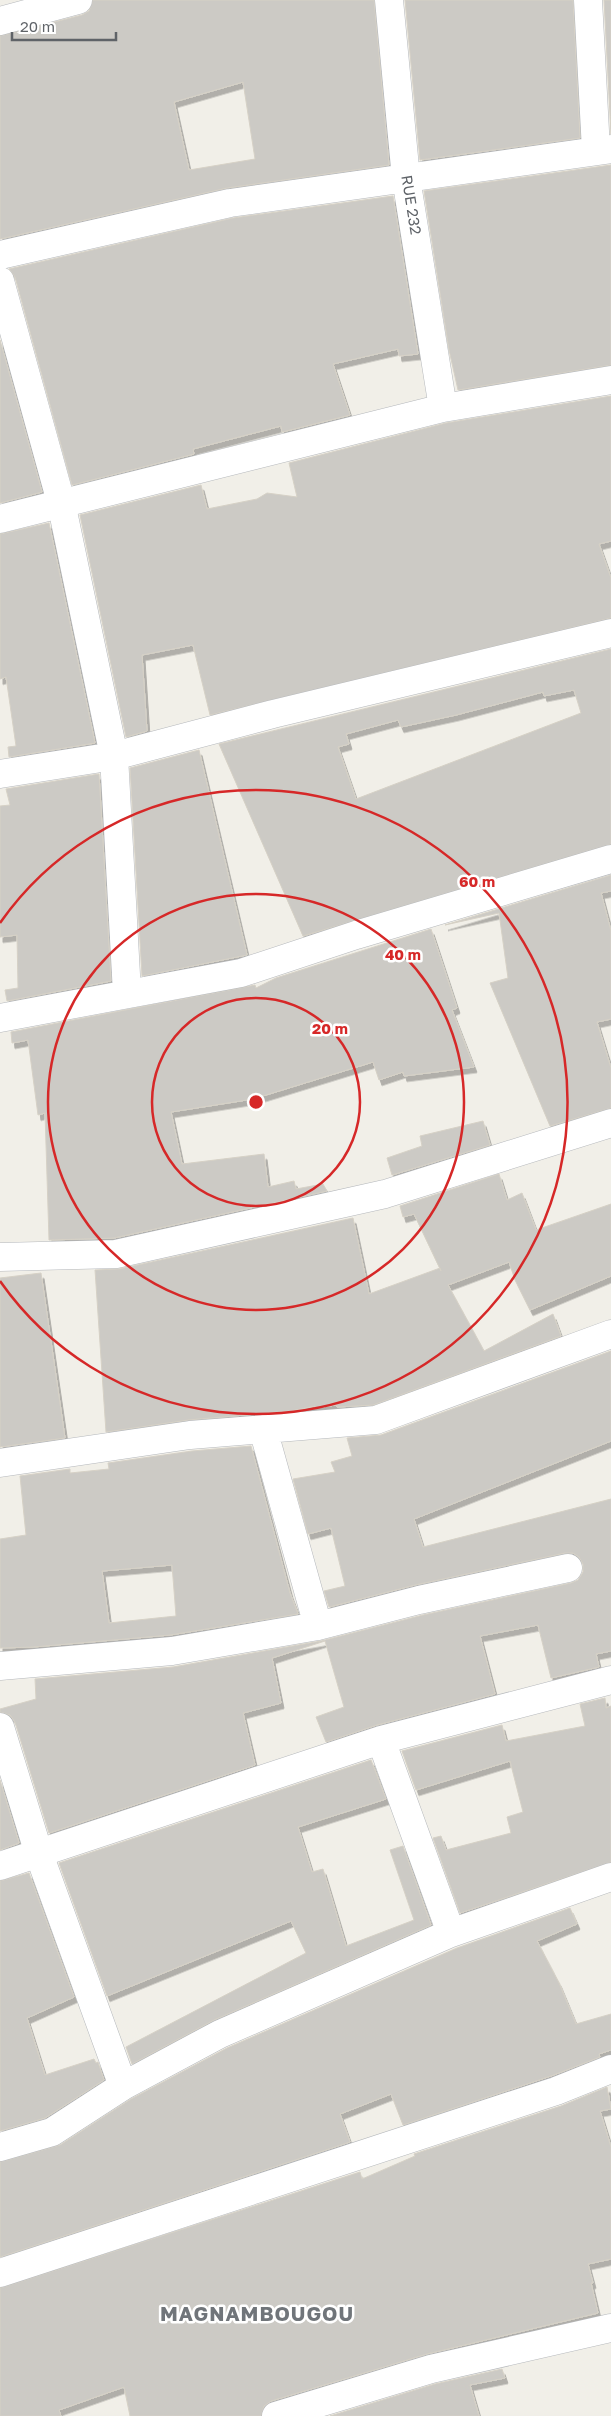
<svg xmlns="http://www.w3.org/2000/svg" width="611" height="2416" viewBox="0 0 611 2416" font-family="'Golos Text',sans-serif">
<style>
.building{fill:#cccac5;stroke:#d6d1c6;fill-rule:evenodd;filter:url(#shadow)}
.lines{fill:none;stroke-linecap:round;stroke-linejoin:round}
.minor-casing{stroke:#b5b8bc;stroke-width:29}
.minor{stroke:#fff;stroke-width:28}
.ring{fill:none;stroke:#d62828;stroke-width:2.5}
.labels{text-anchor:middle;stroke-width:5;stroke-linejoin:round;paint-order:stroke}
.street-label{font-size:15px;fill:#5f6368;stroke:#fff}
.district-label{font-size:20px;font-weight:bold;letter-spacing:1px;fill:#70757a;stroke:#fff}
.centre{fill:#d62828;stroke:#fff;stroke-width:2.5}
.ring-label{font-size:15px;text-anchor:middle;font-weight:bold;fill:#d62828;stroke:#fff;stroke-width:5;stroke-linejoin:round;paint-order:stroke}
</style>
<defs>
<filter id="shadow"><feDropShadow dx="3" dy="5.5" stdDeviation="0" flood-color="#0004"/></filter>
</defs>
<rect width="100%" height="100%" fill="#f1efe8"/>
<path class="building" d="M93,0H374L389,165L227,188L0,239V36L82,15L89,11ZM243,82L255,159L189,170L174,102Z
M405,0H573L580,138L420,160Z
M604,0H611V134Z
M611,165V365L458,390L449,350L424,191Z
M393,196L418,354L399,356L398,349L333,364L350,415L282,432L281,426L193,449L194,454L72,485L15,277L9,269L233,218Z
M0,340L42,492L0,503Z
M611,396V541L599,544L611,578V618L210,715L193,645L142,655L147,731L126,737L80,515L201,485L207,509L257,499L267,493L297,497L289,463L446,423Z
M49,523L95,743L9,757L8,747L16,746L6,677L0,679V534Z
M611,649V844L303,936L219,744ZM574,690L581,713L356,799L338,747L349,744L346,734L398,720L401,727L456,715L543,692L544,696Z
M199,750L247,955L142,976L130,768Z
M99,774L111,981L7,1001L5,990L18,988L17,935L0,937V806L10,805L6,789Z
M611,875V891L601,893L611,931V1019L597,1022L611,1068V1108L550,1126L490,983L508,978L499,913L445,925Z
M431,929L457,1008L452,1010L474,1067L404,1076L403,1072L379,1080L373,1062L253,1099L171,1112L182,1164L264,1154L268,1187L294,1181L296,1189L323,1184L327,1191L114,1238L49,1240L45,1113L38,1115L28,1040L12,1043L11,1032L255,985L256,988L276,978Z
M483,1121L490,1145L392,1175L387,1158L422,1146L420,1136Z
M499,1174L507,1200L522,1193L536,1230L611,1204V1276L530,1310L515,1280L509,1262L448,1285L484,1351L553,1314L561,1336L373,1405L337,1407L336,1405L315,1408V1406L291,1411L188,1420L106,1432L95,1270L119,1269L353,1218L369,1294L440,1268L441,1271L414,1214L403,1217L400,1206Z
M41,1273L65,1438L0,1447V1278Z
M611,1351V1441L414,1519L423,1547L611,1499V1651L596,1654L599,1667L551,1678L538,1625L480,1636L495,1694L377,1725L326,1742L316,1717L344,1707L325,1641L272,1658L281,1703L243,1713L255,1765L49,1833L15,1722L10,1715L0,1712V1709L36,1699L35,1679L173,1667L321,1641L423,1615L571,1583L578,1580L583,1572V1564L579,1557L573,1553H565L415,1585L329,1607L324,1591L345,1586L331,1528L308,1534L293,1479L335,1472L331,1462L352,1456L347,1438L381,1435Z
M251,1446L290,1593L298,1614L170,1635L33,1647L0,1648V1539L26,1535L20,1476L70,1469V1473L109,1469L108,1463L192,1451ZM172,1565L176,1616L109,1623L102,1571Z
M605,1698L606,1708L611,1706V1862L460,1913L433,1838L441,1836L446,1850L511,1833L507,1817L523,1812L510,1761L416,1790L402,1751L502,1725L506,1741L585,1726L580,1704Z
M371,1760L386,1799L298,1827L312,1872L323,1869L346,1946L414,1920L390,1850L403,1846L431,1925L214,2020L132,2064L126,2047L306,1953L291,1921L107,1996L59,1863Z
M0,1780L19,1843L0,1850Z
M29,1873L74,1997L27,2018L45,2075L94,2059L96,2063L98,2062L104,2080L45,2118L0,2131V1881Z
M570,1908L577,1924L537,1941L559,1983L576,2024L611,2014V2050L599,2054L600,2057L551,2076L403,2125L391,2094L340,2114L350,2142L0,2257V2162L60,2145L131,2099L227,2048L457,1948Z
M607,2087L611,2109L600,2111L611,2147V2259L588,2264L593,2283H591L598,2313L427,2354L271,2401L264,2406L261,2416H130L124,2387L59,2410L61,2416H0V2288L360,2172L362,2179L415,2156L414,2154L561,2106Z
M502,2369L505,2378L470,2385L479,2416H330L435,2384Z"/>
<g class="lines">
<defs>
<path id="minor" d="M389,0L406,178L443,408
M588,0L596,150
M0,21L78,0
M0,255L230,203L611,149
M0,281L61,502L114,756L127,993
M0,519L443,408L611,380
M0,774L114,756L273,714L611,633
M0,1018L241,973L356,935L611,859
M0,1257L116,1254L385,1194L611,1123
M263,1429L318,1626
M0,1463L190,1435L376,1420L611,1334
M0,1666L172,1651L318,1626L419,1600L568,1568
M0,1727L39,1854L123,2086
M381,1740L451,1933
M0,1866L381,1740L611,1680
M0,2147L52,2132L123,2086L220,2034L451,1933L611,1877
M0,2273L556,2091L611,2069
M276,2416L431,2369L611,2328"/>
</defs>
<use href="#minor" class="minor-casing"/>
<use href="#minor" class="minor"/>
</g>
<g class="ring">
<circle cx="256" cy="1102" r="104"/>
<circle cx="256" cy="1102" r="208"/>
<path d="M0 923A312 312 0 1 1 0 1281"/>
</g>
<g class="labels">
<g class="street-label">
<text transform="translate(411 205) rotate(81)" y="5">RUE 232</text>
</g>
<g class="district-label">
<text x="257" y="2321">MAGNAMBOUGOU</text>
</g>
</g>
<circle cx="256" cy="1102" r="8" class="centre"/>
<g class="ring-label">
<text x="477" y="887">60 m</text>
<text x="403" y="960">40 m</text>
<text x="330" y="1034">20 m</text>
</g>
<path d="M12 32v8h104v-8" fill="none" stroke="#5f6368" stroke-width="2.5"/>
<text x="20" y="32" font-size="15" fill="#5f6368" stroke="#ffffff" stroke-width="4" paint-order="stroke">20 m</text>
</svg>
